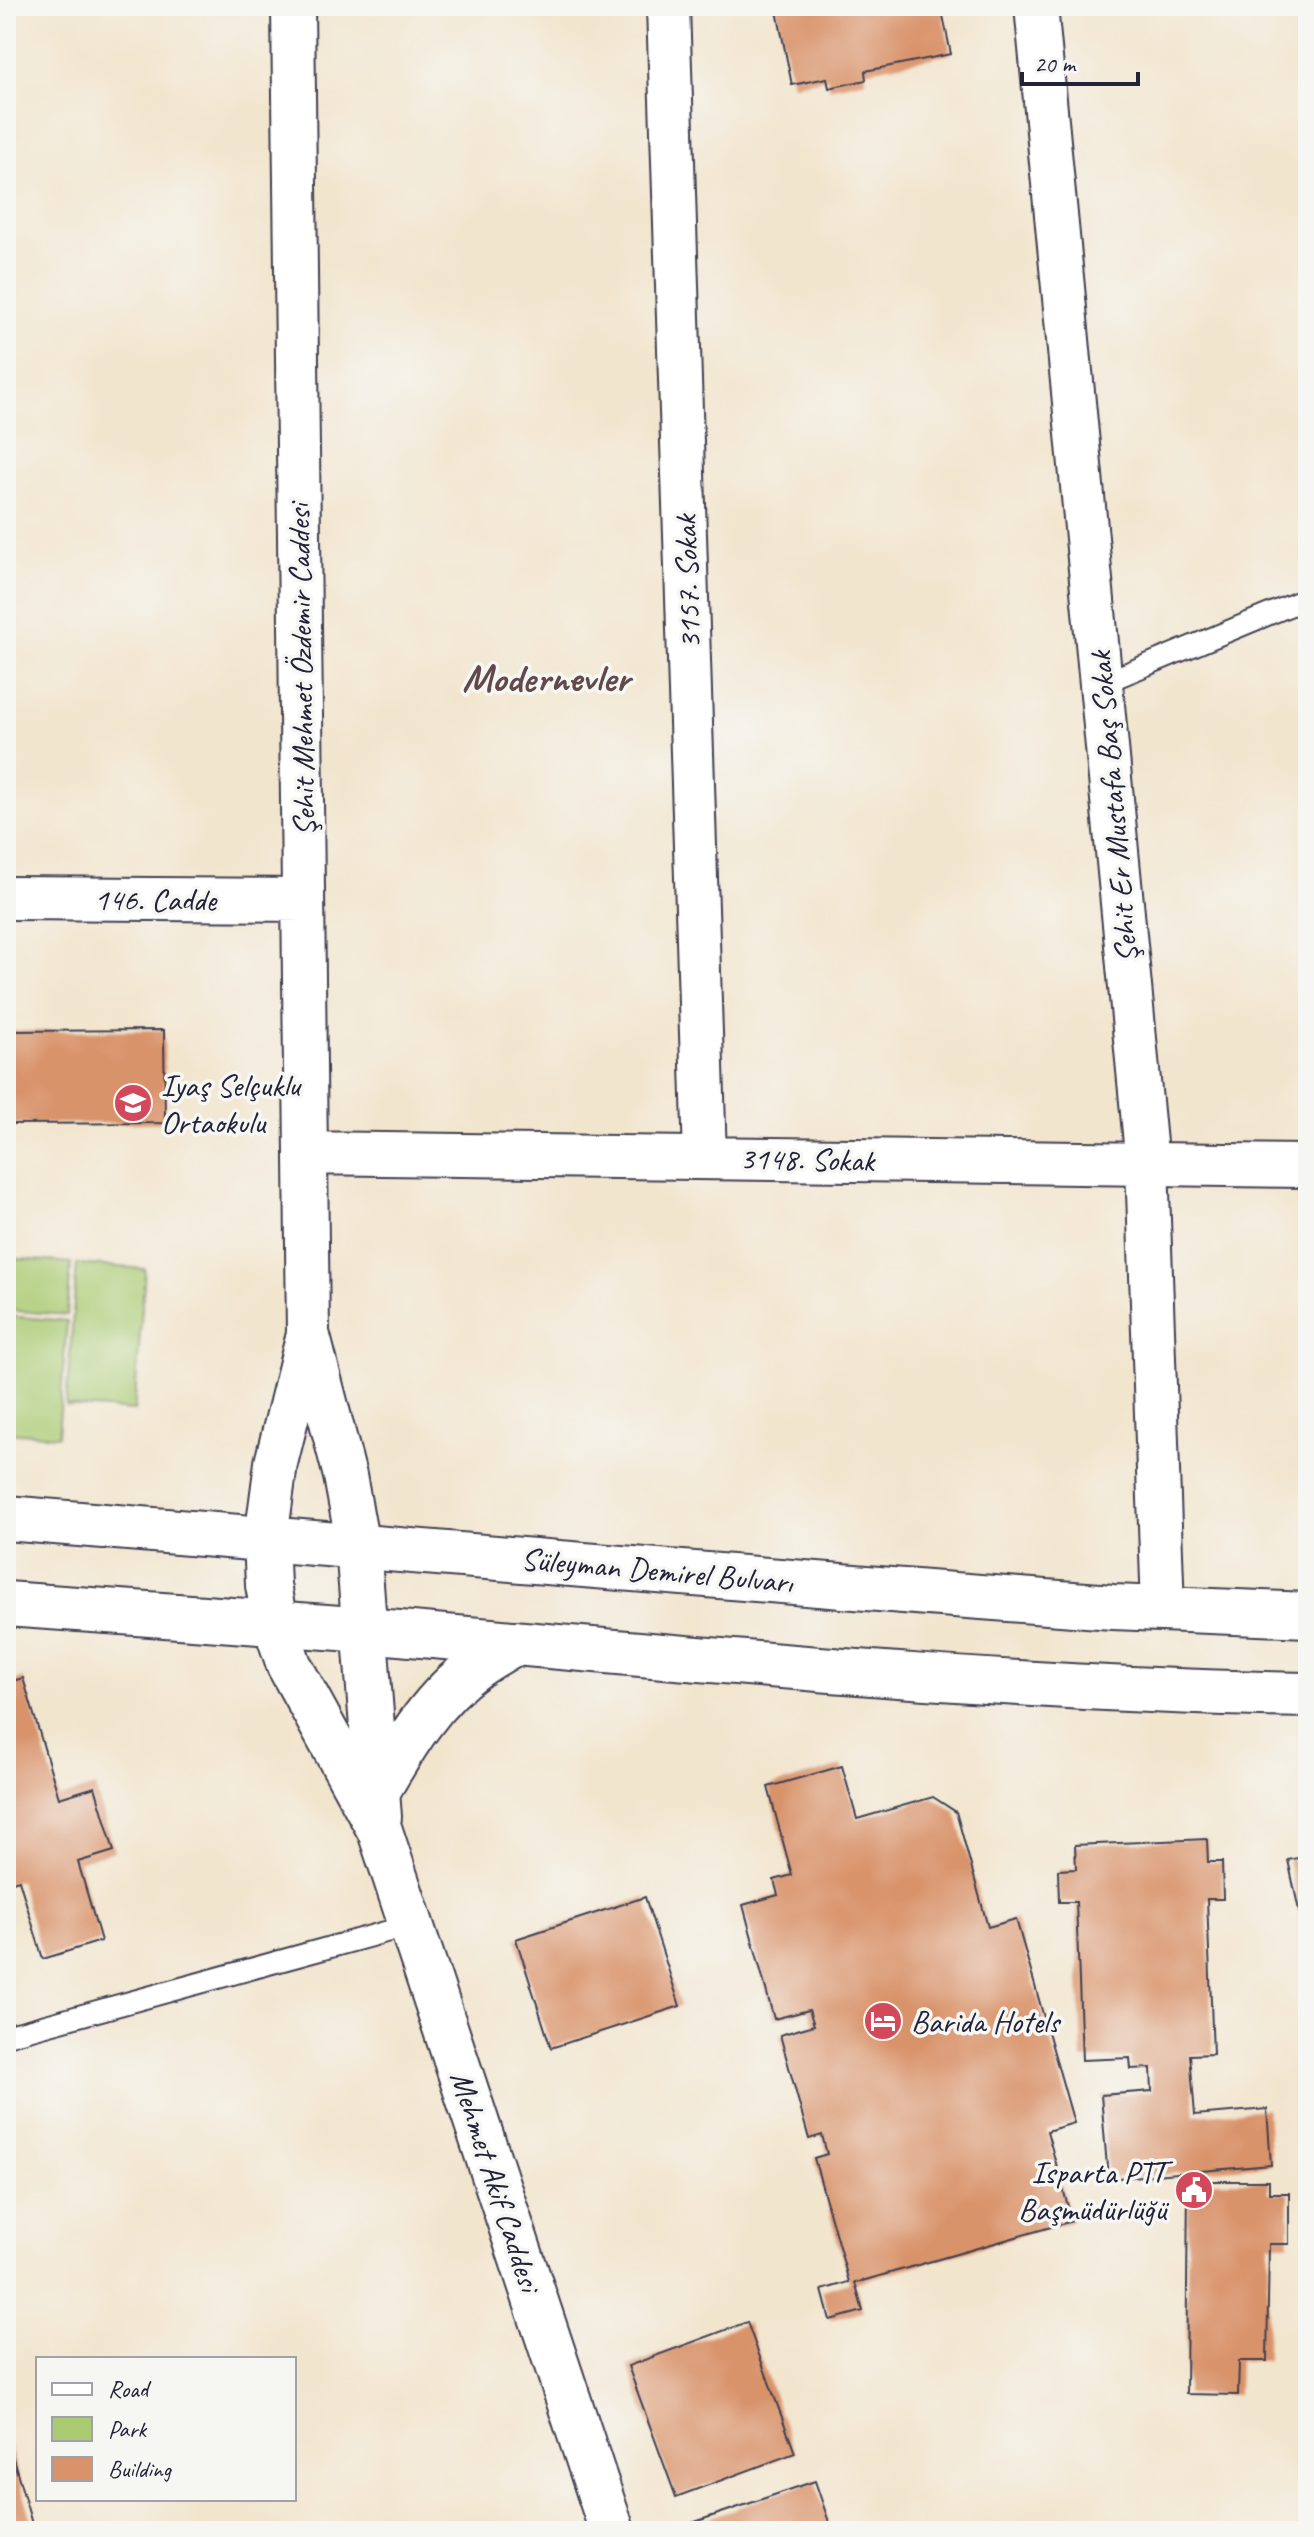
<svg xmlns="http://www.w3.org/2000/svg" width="1314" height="2537" viewBox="0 0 1314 2537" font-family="Caveat,sans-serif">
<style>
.green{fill:#abcb73;stroke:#667657;stroke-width:2}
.building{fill:#d9936b}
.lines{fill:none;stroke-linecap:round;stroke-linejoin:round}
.lane-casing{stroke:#413f51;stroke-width:24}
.street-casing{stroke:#413f51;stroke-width:46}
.secondary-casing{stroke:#413f51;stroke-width:48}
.primary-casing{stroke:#413f51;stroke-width:48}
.lane{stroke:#fff;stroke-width:20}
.street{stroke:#fff;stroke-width:42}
.secondary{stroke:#fff;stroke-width:44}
.primary{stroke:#fff;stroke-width:44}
.labels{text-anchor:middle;stroke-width:7;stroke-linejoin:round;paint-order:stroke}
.street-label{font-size:32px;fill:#22223b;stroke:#f6f6f2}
.poi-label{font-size:32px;fill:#22223b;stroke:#f6f6f2;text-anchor:start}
.district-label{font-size:40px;font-weight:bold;fill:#624a4c;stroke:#f6f6f2}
</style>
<rect width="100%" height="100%" fill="#f6f6f2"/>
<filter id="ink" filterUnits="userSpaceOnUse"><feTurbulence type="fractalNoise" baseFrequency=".0125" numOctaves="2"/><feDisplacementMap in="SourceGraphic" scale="16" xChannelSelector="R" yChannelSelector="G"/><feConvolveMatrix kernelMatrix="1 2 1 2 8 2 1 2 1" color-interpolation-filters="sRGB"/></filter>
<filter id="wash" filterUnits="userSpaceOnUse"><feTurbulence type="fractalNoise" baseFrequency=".006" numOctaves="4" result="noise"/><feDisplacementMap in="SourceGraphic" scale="32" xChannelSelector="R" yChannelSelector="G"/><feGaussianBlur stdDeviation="1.8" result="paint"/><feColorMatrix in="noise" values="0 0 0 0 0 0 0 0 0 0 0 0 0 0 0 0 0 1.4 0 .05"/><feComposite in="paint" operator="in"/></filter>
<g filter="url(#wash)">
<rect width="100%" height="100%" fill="#f2e5ce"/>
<path class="green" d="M6,1258L71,1263L67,1315L6,1310Z
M77,1264L145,1269L134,1411L66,1406Z
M6,1316L67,1321L58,1436L6,1432Z"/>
<g id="blocks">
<path class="building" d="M776,6H941L951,54L865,71L866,80L829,88L827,78L792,85Z
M164,1030L165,1123L6,1124V1031Z
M23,1678L59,1798L95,1787L114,1851L78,1862L101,1941L43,1959L19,1880L6,1884V1683Z
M842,1766L857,1819L933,1797L956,1812L988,1927L1016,1919L1074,2123L1047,2131L1072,2221L855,2283L863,2311L830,2320L822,2290L849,2282L814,2158L827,2154L822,2135L809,2139L780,2035L814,2025L809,2010L774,2019L743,1905L778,1895L774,1880L792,1875L768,1787Z
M1207,1839L1208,1862H1222L1223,1899H1207L1213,2054L1190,2055L1195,2115L1267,2109L1271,2165L1108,2179L1101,2095L1152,2091L1151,2068L1131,2069L1130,2058L1082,2060L1076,1902H1059L1058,1870L1076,1869L1075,1845Z
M1308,1856V1947H1307L1288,1860Z
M645,1897L680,2006L551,2048L516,1939Z
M1188,2181H1269V2193H1289V2244H1269L1267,2361H1239L1238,2395L1186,2394Z
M747,2322L795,2453L676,2497L628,2366Z
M6,2437H7L34,2531H6Z
M815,2481L832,2531H691L689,2524Z"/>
</g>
</g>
<g filter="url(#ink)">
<use href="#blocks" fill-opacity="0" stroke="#413f51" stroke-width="2"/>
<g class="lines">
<defs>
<path id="lane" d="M1101,684L1308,598
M6,2036L411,1925"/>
<path id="street" d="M293,6L308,1333L345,1476L358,1546
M668,6L705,1158
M1036,6L1147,1164L1163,1609
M6,898L303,900
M306,1153L1308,1166
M266,1539L276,1463L308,1334"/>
<path id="secondary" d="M266,1539L268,1585L275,1623L289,1665L380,1831L612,2531
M358,1546L379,1817
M377,1792C404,1746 432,1697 477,1666C488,1658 501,1651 514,1643"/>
<path id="primary" d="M6,1518L928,1593L1113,1607L1308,1615
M6,1604C117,1612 229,1619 340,1628C662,1655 984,1689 1308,1695"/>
</defs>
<use href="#lane" class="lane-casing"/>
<use href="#street" class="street-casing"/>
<use href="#secondary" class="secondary-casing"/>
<use href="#primary" class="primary-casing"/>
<use href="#lane" class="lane"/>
<use href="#street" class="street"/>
<use href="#secondary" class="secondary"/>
<use href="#primary" class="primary"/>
</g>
</g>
<defs>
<symbol id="school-disc" viewBox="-11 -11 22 22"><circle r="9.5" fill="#d1495b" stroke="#f6f6f2"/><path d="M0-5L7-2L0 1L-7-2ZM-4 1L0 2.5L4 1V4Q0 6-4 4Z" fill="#fff"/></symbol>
<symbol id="hotel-disc" viewBox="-11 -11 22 22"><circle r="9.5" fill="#d1495b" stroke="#f6f6f2"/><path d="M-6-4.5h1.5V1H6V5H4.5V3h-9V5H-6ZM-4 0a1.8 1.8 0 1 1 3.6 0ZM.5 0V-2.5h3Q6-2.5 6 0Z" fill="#fff"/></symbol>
<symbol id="civic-disc" viewBox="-11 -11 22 22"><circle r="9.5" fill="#d1495b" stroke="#f6f6f2"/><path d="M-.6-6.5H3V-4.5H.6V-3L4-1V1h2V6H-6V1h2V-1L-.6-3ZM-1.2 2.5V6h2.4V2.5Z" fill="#fff"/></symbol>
</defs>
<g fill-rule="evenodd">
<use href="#school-disc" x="111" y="1081" width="44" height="44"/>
<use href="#hotel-disc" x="861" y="1999" width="44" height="44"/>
<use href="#civic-disc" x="1172" y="2168" width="44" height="44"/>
</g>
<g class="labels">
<g class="street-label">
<text transform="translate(687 582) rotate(-92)" y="11">3157. Sokak</text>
<text transform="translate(301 670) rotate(-91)" y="11">Şehit Mehmet Özdemir Caddesi</text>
<text transform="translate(1113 807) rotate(-95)" y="11">Şehit Er Mustafa Baş Sokak</text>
<text x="155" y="910">146. Cadde</text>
<text transform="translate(807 1159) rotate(1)" y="11">3148. Sokak</text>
<text transform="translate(657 1570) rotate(5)" y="11">Süleyman Demirel Bulvarı</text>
<text transform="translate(496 2181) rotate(72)" y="11">Mehmet Akif Caddesi</text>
</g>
<g class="poi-label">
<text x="161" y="1096">Iyaş Selçuklu<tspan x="161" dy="37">Ortaokulu</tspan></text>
<text x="911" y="2032">Barida Hotels</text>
<text x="1166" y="2183" text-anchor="end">Isparta PTT<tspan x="1166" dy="37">Başmüdürlüğü</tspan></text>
</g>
<g class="district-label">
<text x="546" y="691">Modernevler</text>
</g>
</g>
<rect width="1314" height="2537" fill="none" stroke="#f6f6f2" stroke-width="32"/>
<rect x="36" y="2357" width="260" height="144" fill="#f6f6f2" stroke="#a1a1a9" stroke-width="2"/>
<rect x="52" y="2383" width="40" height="12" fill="#ffffff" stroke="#a1a1a9" stroke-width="2"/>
<text x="108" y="2397" font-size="24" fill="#22223b">Road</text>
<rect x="52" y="2417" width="40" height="24" fill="#abcb73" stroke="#a1a1a9" stroke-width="2"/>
<text x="108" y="2437" font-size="24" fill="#22223b">Park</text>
<rect x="52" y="2457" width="40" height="24" fill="#d9936b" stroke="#a1a1a9" stroke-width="2"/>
<text x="108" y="2477" font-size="24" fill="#22223b">Building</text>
<path d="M1022 72v12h116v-12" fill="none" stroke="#22223b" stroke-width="4"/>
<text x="1034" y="72" font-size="24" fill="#22223b" stroke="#f6f6f2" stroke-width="6" paint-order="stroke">20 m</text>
</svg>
